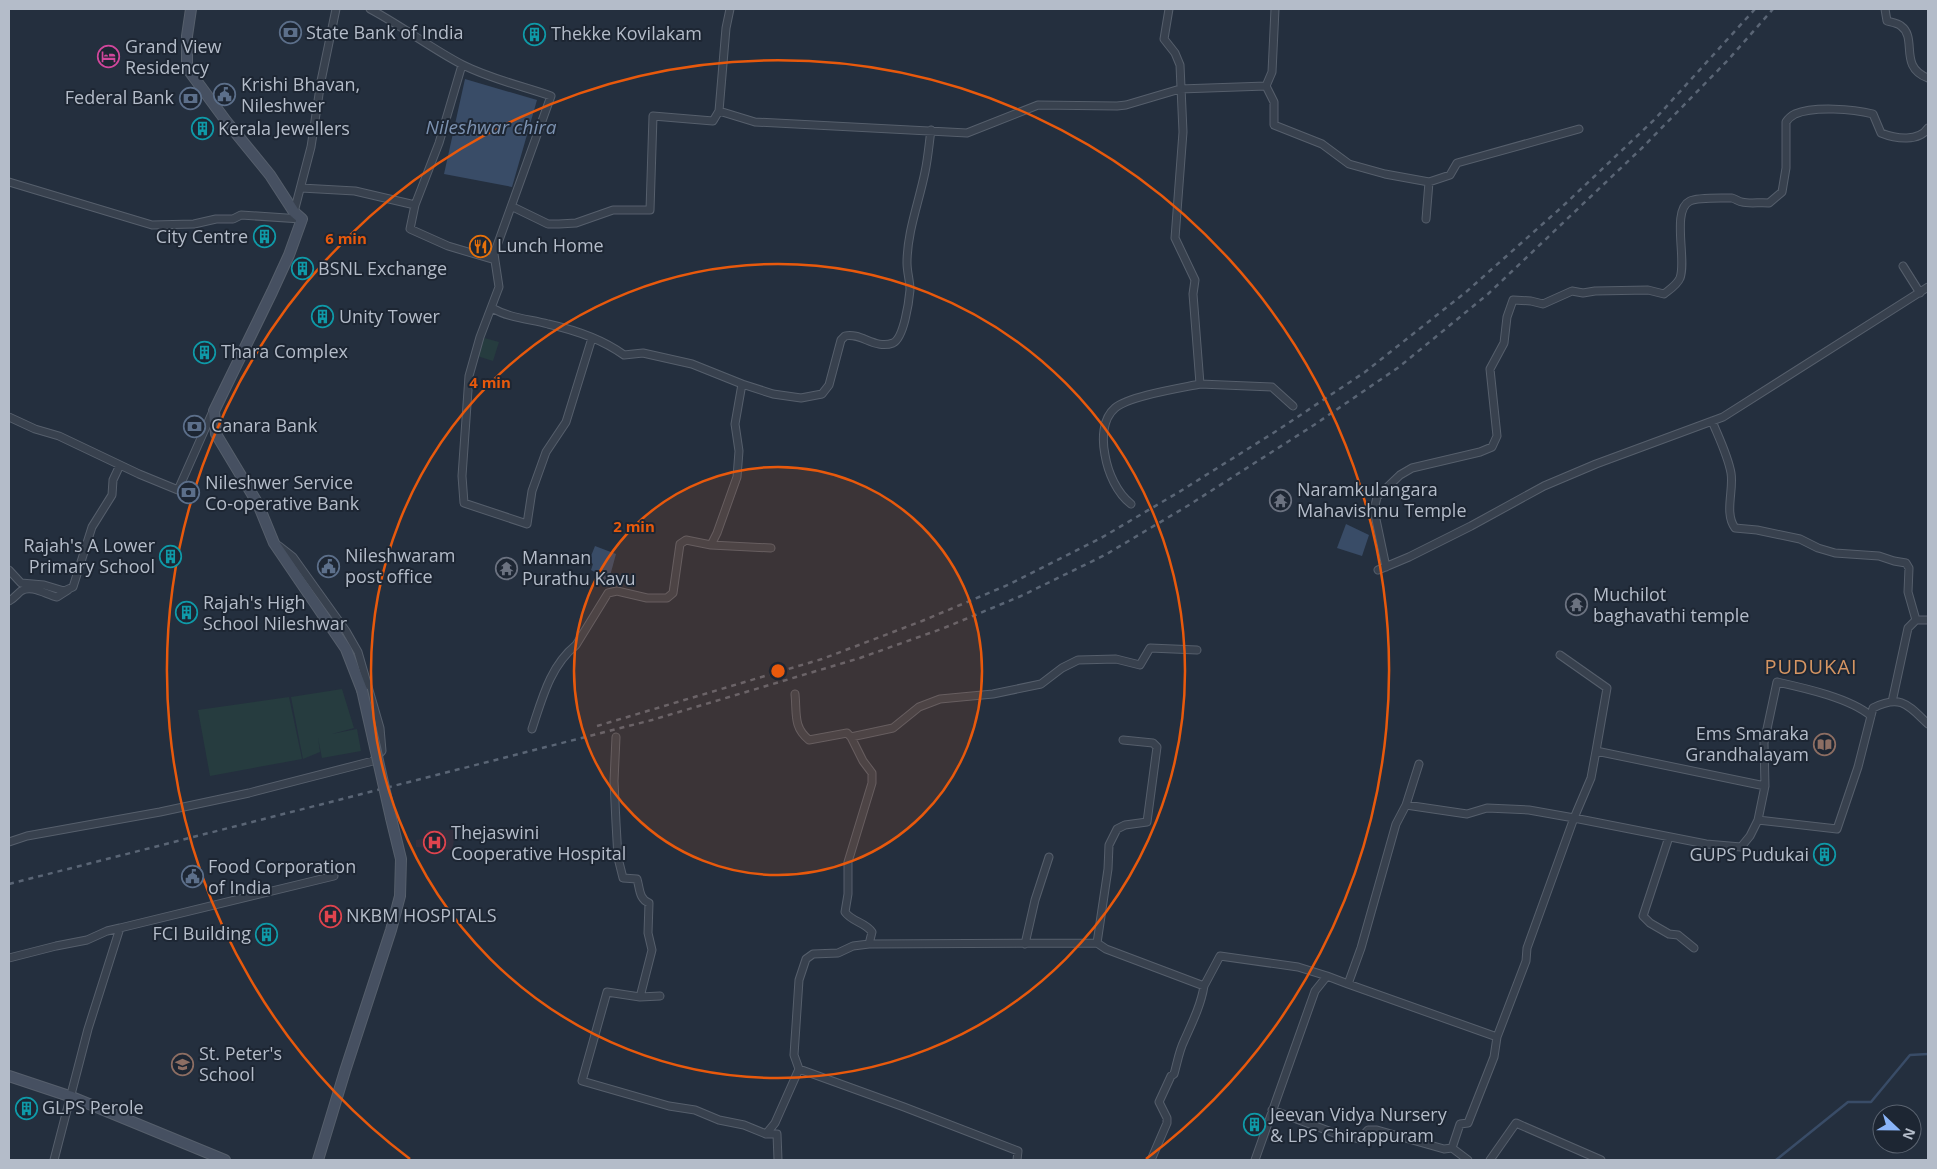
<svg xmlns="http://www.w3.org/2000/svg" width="1937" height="1169" viewBox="0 0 1937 1169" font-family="'Open Sans',sans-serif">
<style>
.medical{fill:#32303f}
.green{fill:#263c3f}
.water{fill:#394c67}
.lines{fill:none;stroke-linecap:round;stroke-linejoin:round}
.stream{stroke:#394c67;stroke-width:2.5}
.street-casing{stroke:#565f6c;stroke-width:9}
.secondary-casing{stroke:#565f6c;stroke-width:12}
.street{stroke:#38414e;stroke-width:7}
.secondary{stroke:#465061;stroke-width:10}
.rail{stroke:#5a6575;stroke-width:2.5;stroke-dasharray:5 5;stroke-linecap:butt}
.secondary-bridge-casing{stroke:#565f6c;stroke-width:12;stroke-linecap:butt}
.secondary-bridge{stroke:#465061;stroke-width:10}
.ring{fill:none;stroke:#e8590c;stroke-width:2.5}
.labels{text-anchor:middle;stroke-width:4;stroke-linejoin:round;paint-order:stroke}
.poi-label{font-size:18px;fill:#b4bcc9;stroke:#1d2633;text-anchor:start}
.water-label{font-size:19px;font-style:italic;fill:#7c92b1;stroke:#1d2633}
.quarter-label{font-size:20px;letter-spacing:1px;fill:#d59563;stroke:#1d2633}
.centre{fill:#e8590c;stroke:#1d2633;stroke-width:2.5}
.ring-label{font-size:15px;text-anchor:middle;font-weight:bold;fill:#e8590c;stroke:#1d2633;stroke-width:4;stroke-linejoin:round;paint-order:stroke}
</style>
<rect width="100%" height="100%" fill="#242f3e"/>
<path class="medical" d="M426,830H456L452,850L416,847V840L427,838Z"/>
<path class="green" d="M477,336L499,342L493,361L471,354Z
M342,689L354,728L332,734L357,729L361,751L322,758L318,738L320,752L303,759L291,697Z
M289,697L302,759L210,776L198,710Z"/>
<path class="water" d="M465,79L537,100L512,187L444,174Z
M1346,524L1369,535L1362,556L1337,548Z
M595,546L616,554L607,587L596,582L598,574L591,570L593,564L589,561Z"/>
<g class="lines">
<path class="stream" d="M1776,1160L1848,1102H1871L1910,1055L1928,1054"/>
<defs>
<path id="street" d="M370,9C402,26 432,49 463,65C491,79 522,86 551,96L494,254L499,287L480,337L469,376L462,476L464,503L527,524L532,491L546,452L566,422L592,338
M1169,9L1164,39L1175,53L1180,65L1183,132L1175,238L1195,280L1193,294L1200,384L1272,387L1293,406
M1885,9L1887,21C1891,22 1898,23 1901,26C1918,38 1898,67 1928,78
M1266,86L1272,72L1275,9
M719,111L755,122L967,133L1038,105L1117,106L1126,105L1180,89L1266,86L1274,102V125L1322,144L1349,164L1385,174L1429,182L1450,175L1457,163L1579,129
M9,182L152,225L194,224L216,219H233L241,215L301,219
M301,188L355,191L415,205L410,229L448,246L492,259L494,254
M415,205L439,143L462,65
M511,208H515L548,224H559L576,223L613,210H650L653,116L713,121L719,111L726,28L730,9
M294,212L311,147L321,81L336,9
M1426,219L1429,182
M1903,266L1920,293
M492,308C509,318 529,319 548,324C575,330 602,339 624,355L643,353L692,364L742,384L735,424L739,451L737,477L717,533L711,545L686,540L680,544L673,593L667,598H647L617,591L608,593L576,645C550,666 542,699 532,729
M742,384L773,394L801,398L822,394L829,385L841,340L845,336C861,332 875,350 893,343C904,338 909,301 910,290C910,281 907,272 907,263C907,232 919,202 925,172C928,158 929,144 931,130
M9,417L35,429L59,436L139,474L178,490L213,411
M1712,421C1719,438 1728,456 1731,473C1734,490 1724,513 1735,528L1757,530L1800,539L1818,548L1835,553L1879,556L1894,561L1906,563L1909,568L1908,592L1916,620
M1131,504C1117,493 1108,473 1105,455C1102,440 1102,419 1115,408C1129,396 1181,388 1200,384
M711,545L771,548
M1386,567L1374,510L1377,497L1400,475L1412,468L1480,452L1492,447L1497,436L1490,369L1504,343L1507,317L1513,300L1531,301L1543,304L1572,291L1583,293L1595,291L1648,290L1664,294C1669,290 1677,285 1680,278C1687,260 1671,210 1690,201C1698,197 1722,198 1732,198C1736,199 1739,202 1742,202C1749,204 1761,202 1769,203L1782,192L1786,168V122C1788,119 1791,116 1795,114C1814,106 1853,109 1873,114L1881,133C1896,139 1919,142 1928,128
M9,570L21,583L44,585L64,591L73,587L92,527L112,495L113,480L120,465
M1378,570L1409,557L1471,526L1544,486L1596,464L1723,417L1928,287
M9,601C15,598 17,594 21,591C31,584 47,595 57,597L68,590
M1560,655L1607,688L1596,751L1765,786L1758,820
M795,694C797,714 793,727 809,740L847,733L851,737L863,761L872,773V783L848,862V894L845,912C852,922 865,922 872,932L869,944
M1892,702L1908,628L1916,620H1928
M616,737L614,781L616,823L618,858L623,878L637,879C640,889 639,899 649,903L648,933L652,950L640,997
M851,737L893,728L919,707L940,699L993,694L1041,684L1062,668L1078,660L1116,659L1140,665L1150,648L1197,650
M1123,740L1153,743L1157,747L1147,822L1125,825L1117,829L1109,845L1108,869L1097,943L1106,949L1204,986C1201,1005 1192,1023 1184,1041C1179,1051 1177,1064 1174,1074L1171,1076L1159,1102L1167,1118V1123L1151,1160
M1765,786L1764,743L1777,682C1804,688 1850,698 1871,716
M1406,805L1419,764
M1669,837L1643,916L1650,923L1669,934L1678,935L1694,948
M9,842L27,836L160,812L249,793L373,761L382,751L380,728L358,652L346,631L293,557L279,546
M1025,944L1035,900L1049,857
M9,958L56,946L87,940L107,931L120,928
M1204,986L1220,956L1298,967L1327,976
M660,996L640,997L607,992L582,1081L669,1106L695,1110L719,1120L744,1125L766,1134H777L778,1160
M1497,1037L1526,961L1527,948L1574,818L1591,778L1596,751
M799,1069L904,1107L1018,1151L1017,1160
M1272,1110L1337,1134L1360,1139L1368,1130H1377L1444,1149L1452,1148L1460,1124L1468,1123L1494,1057L1497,1037L1348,984
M766,1134L775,1123L799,1069L794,1055L799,980L806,959L813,954L838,953L853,946L869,944L1097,943
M1452,1148L1468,1160
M54,1160L88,1029L120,928L334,876
M1255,1160L1315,991L1327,976L1348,984L1361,948L1396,824L1406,805L1467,814L1487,808L1529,810L1574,818L1706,844L1741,847L1750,836L1758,820L1837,829L1858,767L1873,708C1901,694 1908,705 1928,724
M1490,1160L1516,1123L1601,1160"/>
<path id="secondary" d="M191,9L187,36V68L226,121L270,175L294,212L302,219L289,255L272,292L214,411L216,434L258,504L274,543L346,649L362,690
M9,1076L72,1097L225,1160
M318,1160L345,1071L391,930L400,896L401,859L391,818"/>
</defs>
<use href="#street" class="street-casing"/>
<use href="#secondary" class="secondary-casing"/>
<use href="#street" class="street"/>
<use href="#secondary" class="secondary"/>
<path class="rail" d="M597,726L822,659L922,621L1010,584L1101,538L1179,492L1278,430L1365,372L1466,292L1563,206L1655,119L1755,9
M9,884L652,720L860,658L944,628L1021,596L1105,555L1189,505L1314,425L1399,367L1488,294L1643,147L1728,60L1773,9"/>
<defs>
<path id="secondary-bridge" d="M362,690L391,818"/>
</defs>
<use href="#secondary-bridge" class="secondary-bridge-casing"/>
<use href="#secondary-bridge" class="secondary-bridge"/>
</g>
<circle cx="778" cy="671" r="204" fill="#e8590c" fill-opacity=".12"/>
<g class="ring">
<circle cx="778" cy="671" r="204"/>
<circle cx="778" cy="671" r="407"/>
<path d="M410 1159A611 611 0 1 1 1146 1159"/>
</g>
<defs>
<symbol id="bank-ring" viewBox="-11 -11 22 22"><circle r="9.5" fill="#1d2633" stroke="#5c6f8a" stroke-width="1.5"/><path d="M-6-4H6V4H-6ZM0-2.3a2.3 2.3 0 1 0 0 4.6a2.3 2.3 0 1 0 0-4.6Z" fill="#5c6f8a"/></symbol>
<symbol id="building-ring" viewBox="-11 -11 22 22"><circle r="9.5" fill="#1d2633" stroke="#0f9aa8" stroke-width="1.5"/><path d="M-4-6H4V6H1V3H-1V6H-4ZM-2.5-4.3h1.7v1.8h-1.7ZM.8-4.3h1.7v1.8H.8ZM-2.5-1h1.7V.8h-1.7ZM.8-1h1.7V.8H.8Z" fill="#0f9aa8"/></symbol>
<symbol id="hotel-ring" viewBox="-11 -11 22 22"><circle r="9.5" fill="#1d2633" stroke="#d1479c" stroke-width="1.5"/><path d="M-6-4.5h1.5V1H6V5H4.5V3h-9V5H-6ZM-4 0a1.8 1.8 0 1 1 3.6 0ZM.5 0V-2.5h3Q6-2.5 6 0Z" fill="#d1479c"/></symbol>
<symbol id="civic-ring" viewBox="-11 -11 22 22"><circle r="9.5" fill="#1d2633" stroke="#5c6f8a" stroke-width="1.5"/><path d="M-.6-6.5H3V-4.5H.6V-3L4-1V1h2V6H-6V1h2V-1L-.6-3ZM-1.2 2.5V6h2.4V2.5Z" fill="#5c6f8a"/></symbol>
<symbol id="restaurant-ring" viewBox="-11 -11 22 22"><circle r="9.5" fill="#1d2633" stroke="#e8710a" stroke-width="1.5"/><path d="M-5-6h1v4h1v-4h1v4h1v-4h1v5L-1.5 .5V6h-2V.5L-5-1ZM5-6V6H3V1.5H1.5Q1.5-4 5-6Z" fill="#e8710a"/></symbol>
<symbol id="temple-ring" viewBox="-11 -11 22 22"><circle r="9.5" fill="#1d2633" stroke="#6b7280" stroke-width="1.5"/><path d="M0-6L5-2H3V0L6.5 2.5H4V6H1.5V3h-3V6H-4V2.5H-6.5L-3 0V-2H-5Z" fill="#6b7280"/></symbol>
<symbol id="library-ring" viewBox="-11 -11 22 22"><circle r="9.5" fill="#1d2633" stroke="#8d6e63" stroke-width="1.5"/><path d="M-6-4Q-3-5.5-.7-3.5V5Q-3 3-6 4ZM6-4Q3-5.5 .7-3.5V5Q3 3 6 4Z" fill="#8d6e63"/></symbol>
<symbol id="hospital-ring" viewBox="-11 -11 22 22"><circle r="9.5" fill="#1d2633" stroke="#e0444e" stroke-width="1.5"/><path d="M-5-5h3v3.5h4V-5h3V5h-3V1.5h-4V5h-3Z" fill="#e0444e"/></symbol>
<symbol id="school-ring" viewBox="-11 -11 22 22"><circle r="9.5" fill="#1d2633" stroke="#8d6e63" stroke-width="1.5"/><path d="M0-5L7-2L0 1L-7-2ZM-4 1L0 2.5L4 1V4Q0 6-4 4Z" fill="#8d6e63"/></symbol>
</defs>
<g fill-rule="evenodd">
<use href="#bank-ring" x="278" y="20" width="25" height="25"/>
<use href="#building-ring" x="522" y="22" width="25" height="25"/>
<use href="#hotel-ring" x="96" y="44" width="25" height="25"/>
<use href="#civic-ring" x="212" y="82" width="25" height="25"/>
<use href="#bank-ring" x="178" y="86" width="25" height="25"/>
<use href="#building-ring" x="190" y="116" width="25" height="25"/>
<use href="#building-ring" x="252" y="224" width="25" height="25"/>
<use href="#restaurant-ring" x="468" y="234" width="25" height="25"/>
<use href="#building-ring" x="290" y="256" width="25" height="25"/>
<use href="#building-ring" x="310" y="304" width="25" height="25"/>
<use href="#building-ring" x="192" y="340" width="25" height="25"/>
<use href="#bank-ring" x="182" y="414" width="25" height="25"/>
<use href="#bank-ring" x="176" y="480" width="25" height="25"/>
<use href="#temple-ring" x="1268" y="488" width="25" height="25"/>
<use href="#building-ring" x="158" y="544" width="25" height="25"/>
<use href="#civic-ring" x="316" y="554" width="25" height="25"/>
<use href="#temple-ring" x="494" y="556" width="25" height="25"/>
<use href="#temple-ring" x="1564" y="592" width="25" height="25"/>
<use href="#building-ring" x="174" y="600" width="25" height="25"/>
<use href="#library-ring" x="1812" y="732" width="25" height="25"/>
<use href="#hospital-ring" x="422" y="830" width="25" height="25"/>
<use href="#building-ring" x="1812" y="842" width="25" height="25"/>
<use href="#civic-ring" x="180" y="864" width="25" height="25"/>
<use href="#hospital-ring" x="318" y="904" width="25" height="25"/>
<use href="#building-ring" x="254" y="922" width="25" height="25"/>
<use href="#school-ring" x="170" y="1052" width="25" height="25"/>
<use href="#building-ring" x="14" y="1096" width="25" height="25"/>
<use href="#building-ring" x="1242" y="1112" width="25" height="25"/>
</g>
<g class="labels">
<g class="poi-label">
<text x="306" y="39">State Bank of India</text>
<text x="551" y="40">Thekke Kovilakam</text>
<text x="125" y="53">Grand View<tspan x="125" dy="21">Residency</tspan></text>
<text x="241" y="91">Krishi Bhavan,<tspan x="241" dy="21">Nileshwer</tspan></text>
<text x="174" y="104" text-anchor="end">Federal Bank</text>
<text x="218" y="135">Kerala Jewellers</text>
<text x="248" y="243" text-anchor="end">City Centre</text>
<text x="497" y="252">Lunch Home</text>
<text x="318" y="275">BSNL Exchange</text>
<text x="339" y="323">Unity Tower</text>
<text x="221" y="358">Thara Complex</text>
<text x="211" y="432">Canara Bank</text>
<text x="205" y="489">Nileshwer Service<tspan x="205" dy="21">Co-operative Bank</tspan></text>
<text x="1297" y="496">Naramkulangara<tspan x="1297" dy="21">Mahavishnu Temple</tspan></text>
<text x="155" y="552" text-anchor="end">Rajah's A Lower<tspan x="155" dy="21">Primary School</tspan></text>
<text x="345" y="562">Nileshwaram<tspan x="345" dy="21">post office</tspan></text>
<text x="522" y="564">Mannan<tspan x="522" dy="21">Purathu Kavu</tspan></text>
<text x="1593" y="601">Muchilot<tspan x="1593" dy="21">baghavathi temple</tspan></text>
<text x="203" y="609">Rajah's High<tspan x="203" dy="21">School Nileshwar</tspan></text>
<text x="1809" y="740" text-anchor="end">Ems Smaraka<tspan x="1809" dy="21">Grandhalayam</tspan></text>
<text x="451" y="839">Thejaswini<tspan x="451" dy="21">Cooperative Hospital</tspan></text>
<text x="1809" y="861" text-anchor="end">GUPS Pudukai</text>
<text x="208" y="873">Food Corporation<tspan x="208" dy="21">of India</tspan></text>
<text x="346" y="922">NKBM HOSPITALS</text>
<text x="251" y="940" text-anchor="end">FCI Building</text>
<text x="199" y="1060">St. Peter's<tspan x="199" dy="21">School</tspan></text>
<text x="42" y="1114">GLPS Perole</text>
<text x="1270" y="1121">Jeevan Vidya Nursery<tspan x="1270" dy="21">&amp; LPS Chirappuram</tspan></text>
</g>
<g class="water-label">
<text x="491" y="134">Nileshwar chira</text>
</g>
<g class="quarter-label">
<text x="1811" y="674">PUDUKAI</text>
</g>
</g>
<circle cx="778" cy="671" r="8" class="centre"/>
<g class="ring-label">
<text x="346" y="244">6 min</text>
<text x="490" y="388">4 min</text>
<text x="634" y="532">2 min</text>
</g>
<rect width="1937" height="1169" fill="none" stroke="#b4bcc9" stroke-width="20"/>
<g transform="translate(1897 1129) rotate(112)"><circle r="24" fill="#1d2633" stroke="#59626f"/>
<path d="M0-4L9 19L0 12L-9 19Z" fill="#8ab4f8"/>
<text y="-8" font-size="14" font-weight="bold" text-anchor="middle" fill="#b4bcc9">N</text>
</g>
</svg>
